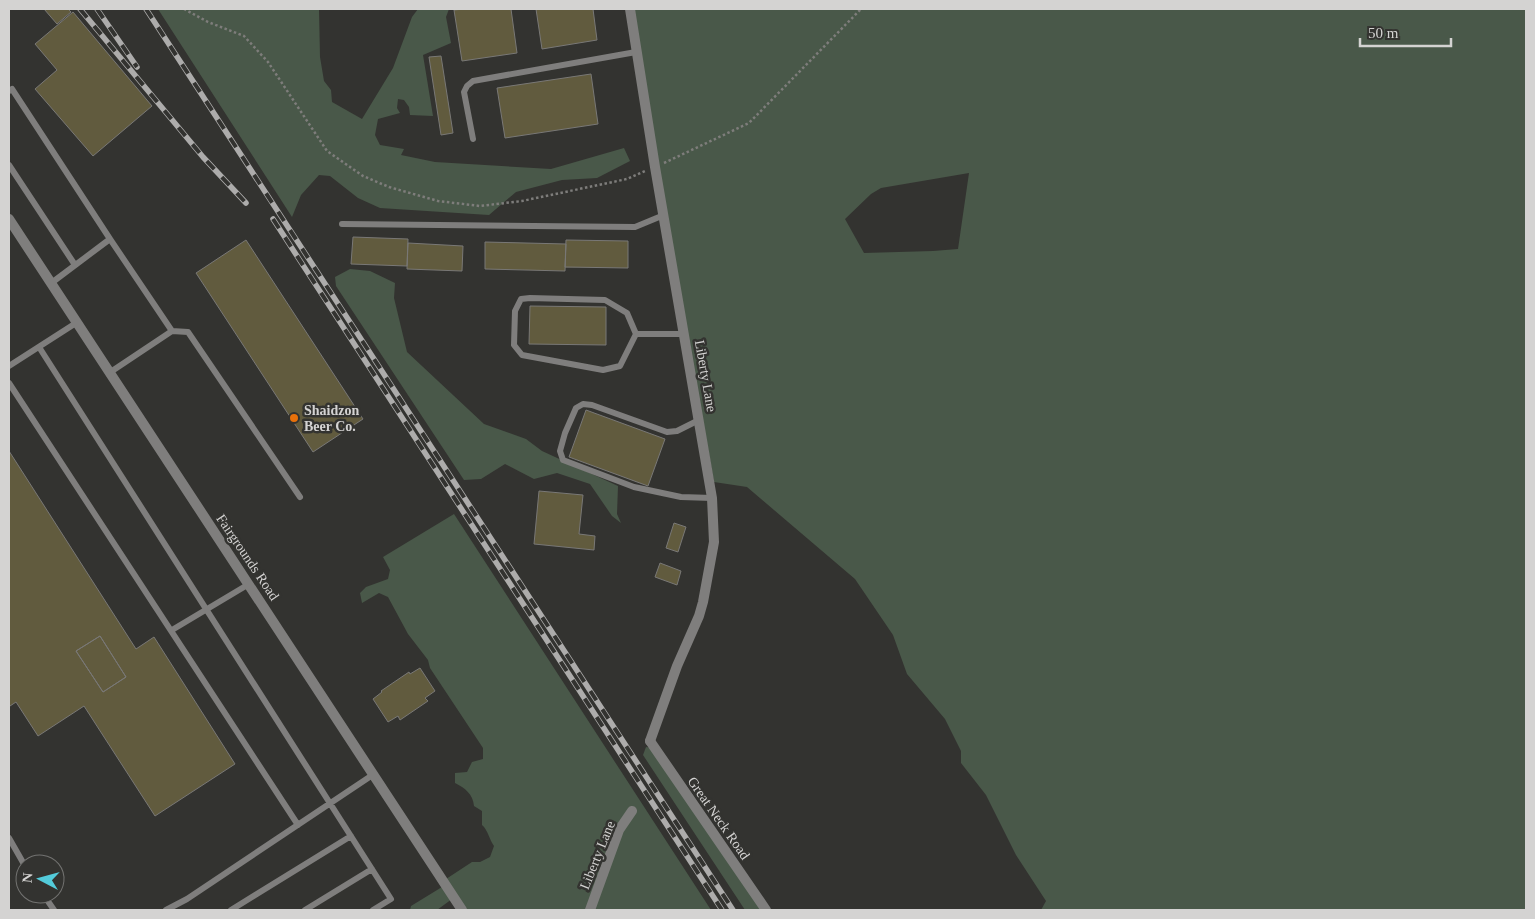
<svg xmlns="http://www.w3.org/2000/svg" width="1535" height="919" viewBox="0 0 1535 919" font-family="'Times New Roman',serif">
<style>
.green{fill:#495849;fill-rule:evenodd}
.building{fill:#615b3e;stroke:#797876;fill-rule:evenodd}
.lines{fill:none;stroke-linecap:round;stroke-linejoin:round}
.path{stroke:#7e7d7b;stroke-width:2.5;stroke-dasharray:2.5 2.5;stroke-linecap:butt}
.service{stroke:#7f7e7d;stroke-width:6}
.minor{stroke:#7f7e7d;stroke-width:10}
.tertiary{stroke:#7f7e7d;stroke-width:10}
.rail-casing{stroke:#adacab;stroke-width:5.5}
.rail{stroke:#333330;stroke-width:4;stroke-dasharray:11;stroke-linecap:butt}
.food-dot{fill:#e8710a;stroke:#333330;stroke-width:2}
.labels{text-anchor:middle;stroke-width:5;stroke-linejoin:round;paint-order:stroke}
.street-label{font-size:14px;fill:#d4d3d2;stroke:#333330}
.poi-label{font-size:14px;font-weight:bold;fill:#d4d3d2;stroke:#333330;text-anchor:start}
</style>
<rect width="100%" height="100%" fill="#333330"/>
<path class="green" d="M158,9H319L320,57L324,81L331,90L332,102L362,119L393,68L412,17L418,9H449L446,17L451,43L423,55L433,116L410,115L409,107L404,100L398,99L397,108L400,113L378,119L375,135L380,145L404,149L401,155L435,162L551,169L624,148L630,161L597,178L562,180L516,192L489,215L380,208L358,198L330,176L319,175L301,195L292,217Z
M629,9H1526V910H1041L1046,901L1016,855L986,795L961,763V751L945,719L907,674L893,635L855,579L747,487L714,482ZM969,173L958,249L933,251L864,253L845,219L871,194L881,188Z
M350,269L370,271L395,283L394,298L407,352L484,424L526,439L542,451L618,486L617,514L621,523L612,516L590,484L557,473L534,479L505,464L481,479L464,480L336,286L335,277Z
M454,514L711,910H461L452,899L437,910H410L411,906L442,887L443,881L472,862H480L490,857L494,846C489,839 488,830 482,825V811L474,806C473,794 465,788 455,783V773L467,772L472,762L483,759V748L430,668L428,660L408,634L388,597L379,593L362,603L360,593L366,587L388,579L390,570L383,557Z
M646,747L653,748L765,910H745L643,755Z"/>
<path class="building" d="M44,9H68L71,12L57,24Z
M464,9H511L517,53L462,61L454,10Z
M536,9H593L597,40L542,49Z
M73,12L152,106L93,156L35,89L57,70L35,44Z
M441,56L453,133L441,135L429,57Z
M591,74L598,124L505,138L497,88Z
M353,237L408,239L407,266L351,264Z
M246,240L363,419L313,452L196,273Z
M566,240L628,241V268L565,267Z
M485,242L566,244L565,271L485,269Z
M408,243L463,246L462,271L407,269Z
M530,306L606,307V345L529,344Z
M586,410L665,439L648,486L569,457Z
M9,451L136,649L154,637L235,764L155,816L84,706L38,736L16,702L10,706L9,704ZM100,636L126,677L103,692L76,651Z
M539,491L583,495L579,534L595,536L594,550L534,544Z
M674,523L686,527L678,552L666,548Z
M660,563L681,571L677,585L655,577Z
M100,636L126,677L103,692L76,651Z
M420,668L435,691L425,698L428,701L400,720L398,716L388,722L373,699L382,692L381,691L409,672L410,674Z"/>
<g class="lines">
<path class="path" d="M184,9L208,22L244,36L268,62L327,151L363,176L389,187L438,201L480,206L522,201L627,179L645,171
M664,163L749,123L861,9"/>
<path class="service" d="M9,91L12,89L110,239
M473,139L464,92L467,86L473,81L636,52
M9,165L75,265
M342,224L635,227L664,215
M50,284L110,239L172,331L109,373
M172,331L188,332L300,497
M636,334L627,313L605,300L530,298L521,299L515,311L514,345L522,355L603,370L620,366L636,334H685
M39,347L391,899L373,910
M9,366L76,323
M9,383L298,825
M699,420L677,431L667,432L592,405L583,404L576,408L565,433L560,451L563,460L634,487L681,497L712,498
M172,630L249,584
M9,838L25,866
M43,894L54,910
M166,910L187,899L374,774
M231,910L351,836
M305,910L372,869"/>
<path class="minor" d="M650,741L766,910
M590,910L619,830L632,811"/>
<path class="tertiary" d="M630,9L655,167L712,498L714,542L703,602L699,616L677,666L650,741
M9,219L462,910"/>
<defs>
<path id="rail" d="M80,9L203,157L246,203
M97,9L137,67
M146,9L733,910
M273,219L722,910"/>
</defs>
<use href="#rail" class="rail-casing"/>
<use href="#rail" class="rail"/>
</g>
<circle class="food-dot" cx="294" cy="418" r="5"/>
<g class="labels">
<g class="street-label">
<text transform="translate(706 376) rotate(80)" y="5">Liberty Lane</text>
<text transform="translate(248 557) rotate(56)" y="5">Fairgrounds Road</text>
<text transform="translate(719 818) rotate(55)" y="5">Great Neck Road</text>
<text transform="translate(597 855) rotate(-68)" y="5">Liberty Lane</text>
</g>
<g class="poi-label">
<text x="304" y="415">Shaidzon<tspan x="304" dy="16">Beer Co.</tspan></text>
</g>
</g>
<rect width="1535" height="919" fill="none" stroke="#d4d3d2" stroke-width="20"/>
<g transform="translate(40 879) rotate(276)"><circle r="24" fill="#333330" stroke="#737371"/>
<path d="M0-4L9 19L0 12L-9 19Z" fill="#53cbda"/>
<text y="-8" font-size="14" font-weight="bold" text-anchor="middle" fill="#d4d3d2">N</text>
</g>
<path d="M1360 38v8h91v-8" fill="none" stroke="#d4d3d2" stroke-width="2.5"/>
<text x="1368" y="38" font-size="15" fill="#d4d3d2" stroke="#333330" stroke-width="4" paint-order="stroke">50 m</text>
</svg>
